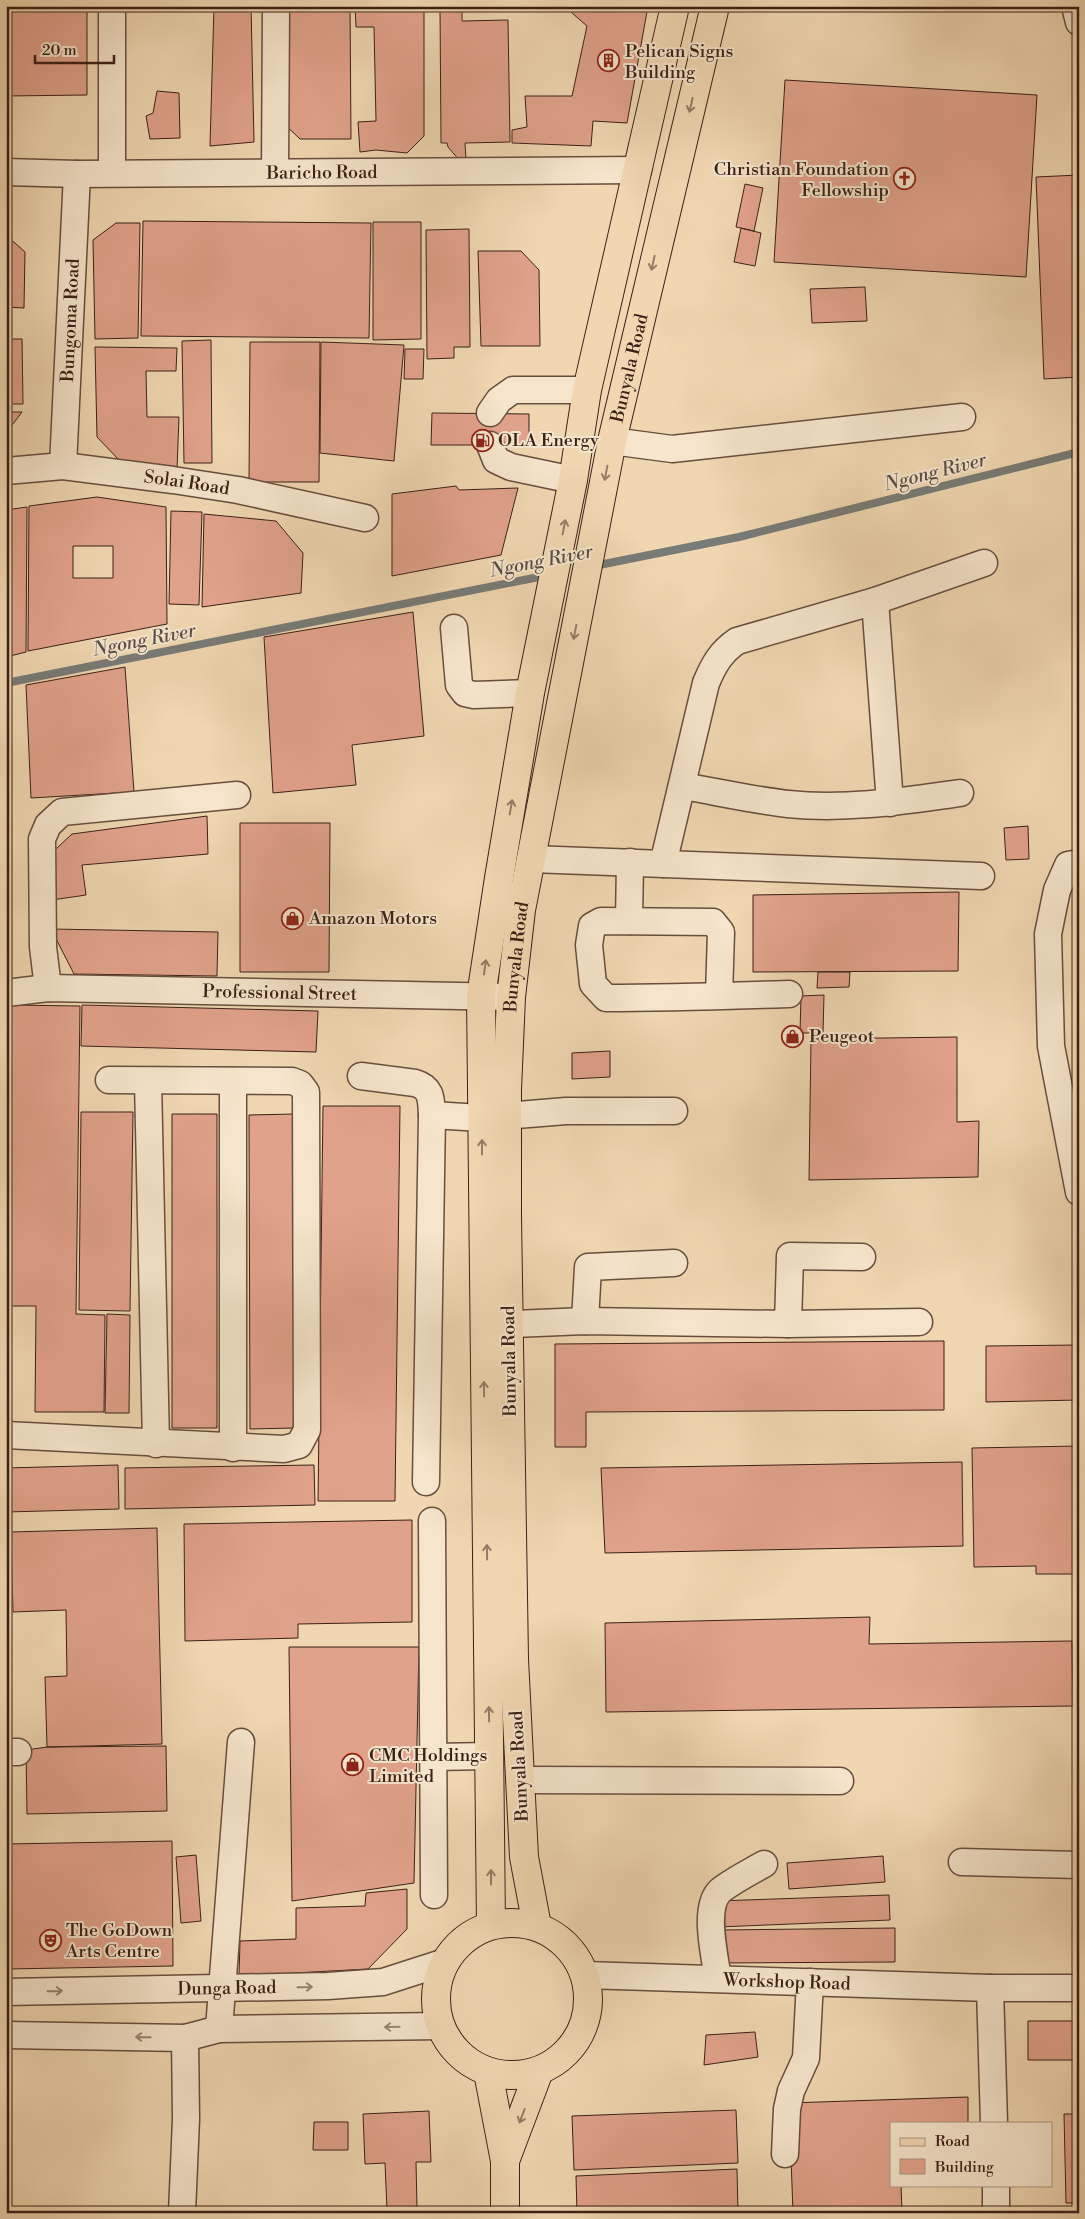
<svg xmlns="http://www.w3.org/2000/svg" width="1085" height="2219" viewBox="0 0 1085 2219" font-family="'Libre Bodoni',serif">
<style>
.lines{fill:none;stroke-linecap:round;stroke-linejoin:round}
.stream{stroke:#787b77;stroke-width:8}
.building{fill:#e1a28b;stroke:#3b2017;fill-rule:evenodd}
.minor-casing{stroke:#684e3e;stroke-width:29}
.major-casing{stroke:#3b2017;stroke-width:30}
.minor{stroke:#f5e5cc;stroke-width:26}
.major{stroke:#f0d7b1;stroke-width:28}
.oneway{stroke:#967c64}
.oneway2{stroke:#988272}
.labels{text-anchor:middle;stroke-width:4;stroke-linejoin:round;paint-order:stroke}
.poi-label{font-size:18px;fill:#3b2017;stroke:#f5e5cc;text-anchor:start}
.street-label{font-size:18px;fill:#3b2017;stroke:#f5e5cc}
.water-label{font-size:19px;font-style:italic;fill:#594d47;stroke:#f5e5cc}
</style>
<rect width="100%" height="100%" fill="#f0d7b1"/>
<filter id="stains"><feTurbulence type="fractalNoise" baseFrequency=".004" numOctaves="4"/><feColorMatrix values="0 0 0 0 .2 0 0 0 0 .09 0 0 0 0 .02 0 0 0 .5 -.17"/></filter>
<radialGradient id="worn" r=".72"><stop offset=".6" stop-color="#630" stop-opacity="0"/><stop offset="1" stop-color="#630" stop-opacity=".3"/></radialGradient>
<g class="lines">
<path class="stream" d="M594,566L739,537L1079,452
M6,683L549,575"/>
</g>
<path class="building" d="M6,6H87V95L6,96Z
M214,6H251L254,142L210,146Z
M286,6H350L351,139H300L280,120Z
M355,6H424V136L407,153L376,150L360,152L358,122L376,121L374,27H356Z
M564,6H648L627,123L593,121L591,146L512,143V130L527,127L525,96H572L587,26Z
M462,7V21L508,20L510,142L465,143L466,160L460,161L448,147L447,143H441L440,8Z
M785,80L1037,95L1026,277L774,262Z
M157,91L179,93L180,138L150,139L146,116L153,113Z
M1079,175V377L1044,379L1036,177Z
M745,184L763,188L754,231L736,227Z
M143,221L371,223L369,338L141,336Z
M373,222H421V339L373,340Z
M116,223H140L138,338L95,339L93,240Z
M741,228L761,233L755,266L734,262Z
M469,229L470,347H454V358L427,359L426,230Z
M6,235L25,252L24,308L6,307Z
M478,251H521L539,270L540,346H481Z
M865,287L867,321L812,323L810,289Z
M6,339H22L23,404H6Z
M211,340L212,463H184L182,341Z
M250,342H320L319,482H249Z
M321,342L404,345L394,461L320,453Z
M95,347L177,348L176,371H146L147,417H179L177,469L120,461L97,437Z
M405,349H424L423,379H404Z
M6,412H22L6,433Z
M432,413L529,414V445H431Z
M456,486L459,490L518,488L501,555L392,576V494Z
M97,497L166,507L167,624L28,651L29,506ZM73,546H113V578H73Z
M27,507L26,652L6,657V510Z
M171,511L202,512L199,605L169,604Z
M204,514L276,521L303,553L301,593L202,607Z
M413,612L424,736L352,745L356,785L273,793L264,637Z
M125,667L134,792L31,798L26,685Z
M6,785H9L7,914H6Z
M207,816L208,854L82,865L86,895L45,901L44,860L72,834Z
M240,823H330L329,972H240Z
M1028,826L1029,859L1006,860L1004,828Z
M959,892L958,971L753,972V895Z
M51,929L218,932L217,976L74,974Z
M818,972H850L849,987L817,988Z
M824,995L823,1033H800L801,996Z
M8,1005L80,1006L76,1314L105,1315L104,1412H35L36,1306H6Z
M82,1005L318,1011L316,1052L81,1046Z
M957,1037V1122L979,1121L978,1177L809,1180L811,1039Z
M610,1051V1077L572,1079V1053Z
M323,1106H400L395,1501H318Z
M81,1112H133L130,1311L79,1310Z
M172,1114H217V1428H172Z
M294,1114L295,1428L250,1429L249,1115Z
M107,1314L130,1315L129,1413H105Z
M944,1341V1410L586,1412V1447H555V1344Z
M1079,1345V1400L986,1402V1346Z
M1079,1446V1574H1036V1566L974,1567L972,1448Z
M962,1462L963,1546L605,1553L601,1468Z
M118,1465L119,1509L6,1512V1468Z
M314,1465L315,1505L125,1509V1468Z
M412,1520V1622L298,1624V1638L185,1641L184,1524Z
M157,1528L162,1744L47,1747L45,1677L67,1676L66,1610L13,1612L11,1532Z
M870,1617L869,1644L1072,1641L1073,1706L606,1712L605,1623Z
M289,1647H419L414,1883L292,1901Z
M166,1746L167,1811L27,1814L26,1750L47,1747Z
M172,1841L173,1966L6,1969V1844Z
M196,1855L201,1921L181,1923L176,1857Z
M883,1856L885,1882L789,1889L787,1863Z
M407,1889V1929L368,1969L239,1976L240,1941L296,1939V1908L365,1906L366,1893Z
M889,1895L890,1920L718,1927L717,1901Z
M895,1928V1962L719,1963V1930Z
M1028,2021H1079V2060H1028Z
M755,2032L758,2057L704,2065L706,2035Z
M968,2097V2123H891V2185H901L902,2213H793L789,2103Z
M736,2110L738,2163L574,2170L572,2116Z
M429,2111L431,2162H416L417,2208L387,2210L385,2163L365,2164L363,2114Z
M1064,2114H1079V2203H1066Z
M314,2122H348V2150H313Z
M737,2169L738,2213H577L576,2176Z"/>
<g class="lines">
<defs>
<g id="minor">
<path d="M112,6V173"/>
<path d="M1075,6L1079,22"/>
<path id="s1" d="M6,172L77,174L638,170"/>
<path d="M275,172L276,6"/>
<path d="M490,413L499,400L513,390H587"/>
<path d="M612,441L672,449L962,417"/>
<path d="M490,445L496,460L511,467L573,480"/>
<path id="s2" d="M63,466L77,174"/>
<path id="s3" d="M6,471L63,466L173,480L238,490L365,518"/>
<path d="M875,601L890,803"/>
<path d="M454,628L459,685L465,693L474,695L530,693"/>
<path d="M683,786C718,792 753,800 788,804C845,810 903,801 960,793"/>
<path d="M531,859L981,876"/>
<path d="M1079,863L1068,865L1057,890L1048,934L1051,1046L1079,1192"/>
<path d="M663,864L706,683C714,664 721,652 737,641L875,601L984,563"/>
<path d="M629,921L630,862"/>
<path d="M48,988L43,947L42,839L48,825L62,812L237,795"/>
<path id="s4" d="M6,993L48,988L511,997"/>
<path d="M719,996L721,932L713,922L601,921L592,926L589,945L593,984L606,998C667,998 728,996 789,994"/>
<path d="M361,1076L415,1083C432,1088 431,1099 432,1115L426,1482"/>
<path d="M148,1081L156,1444"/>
<path d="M233,1081V1448"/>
<path d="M432,1115L481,1118L566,1111H674"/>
<path d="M585,1321L588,1267L674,1263"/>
<path d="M788,1324L919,1322"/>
<path d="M487,1325L585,1321L788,1324L790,1256L862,1257"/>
<path d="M6,1435L284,1449L299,1445L307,1430L306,1092L300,1084L292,1081L109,1080"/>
<path d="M432,1521L434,1895"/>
<path d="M6,1752H18"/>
<path d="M433,1757L490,1756"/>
<path d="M520,1780L840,1781"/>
<path d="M962,1862L1079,1865"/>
<path id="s5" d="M585,1975L990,1988H1079"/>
<path d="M718,1979C715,1956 702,1906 721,1890C734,1880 750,1872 764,1864"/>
<path d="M990,1988L994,2123"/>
<path id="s6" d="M6,1992L328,1986L383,1982L445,1962"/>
<path d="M219,2029L241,1742"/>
<path d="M6,2035L185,2038L219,2029L441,2026"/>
<path d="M785,2154L787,2109L791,2091L806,2058L810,1982"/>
<path d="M996,2185V2213"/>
<path d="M182,2213L186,2119L185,2038"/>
</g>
<g id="major">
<circle cx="512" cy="1999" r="76"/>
<path d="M491,1925L481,996L499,878L530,693L573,480L587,390L675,6"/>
<path id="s7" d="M537,1926L524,1857L514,1659L507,1217V1090L511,997L521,910L612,441L715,6"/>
<path d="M488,2072L505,2161V2213"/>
<path d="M505,2161L539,2071"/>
</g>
</defs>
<use href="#minor" class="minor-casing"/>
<use href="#major" class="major-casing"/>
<use href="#minor" class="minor"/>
<use href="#major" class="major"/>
</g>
<defs><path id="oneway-shaft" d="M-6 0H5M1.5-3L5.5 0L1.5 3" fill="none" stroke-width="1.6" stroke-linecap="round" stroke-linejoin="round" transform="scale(1.25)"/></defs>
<g class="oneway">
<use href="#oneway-shaft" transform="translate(691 105) rotate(103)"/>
<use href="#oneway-shaft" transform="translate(653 263) rotate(103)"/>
<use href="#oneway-shaft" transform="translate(606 473) rotate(101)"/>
<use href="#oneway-shaft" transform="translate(564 527) rotate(-79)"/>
<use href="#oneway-shaft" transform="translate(575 632) rotate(101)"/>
<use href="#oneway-shaft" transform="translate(511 807) rotate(-80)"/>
<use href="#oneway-shaft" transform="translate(485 967) rotate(-82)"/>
<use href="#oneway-shaft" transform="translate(482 1147) rotate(-90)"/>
<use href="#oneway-shaft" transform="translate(484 1389) rotate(-91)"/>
<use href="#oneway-shaft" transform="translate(487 1552) rotate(-91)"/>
<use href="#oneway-shaft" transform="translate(489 1714) rotate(-91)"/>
<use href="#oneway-shaft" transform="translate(491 1877) rotate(-90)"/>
<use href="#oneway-shaft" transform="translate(522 2116) rotate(111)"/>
</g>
<g class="oneway2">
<use href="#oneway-shaft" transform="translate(305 1987) rotate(-1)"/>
<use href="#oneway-shaft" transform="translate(55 1991) rotate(-1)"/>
<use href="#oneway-shaft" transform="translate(392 2027) rotate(179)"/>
<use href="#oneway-shaft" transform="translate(143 2037) rotate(-179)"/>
</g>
<defs>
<symbol id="building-ring" viewBox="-11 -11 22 22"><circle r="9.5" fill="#f5e5cc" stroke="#8f2418" stroke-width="1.5"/><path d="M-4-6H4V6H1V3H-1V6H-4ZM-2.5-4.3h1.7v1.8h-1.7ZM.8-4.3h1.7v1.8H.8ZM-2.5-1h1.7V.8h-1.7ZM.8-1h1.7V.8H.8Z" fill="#8f2418"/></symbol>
<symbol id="church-ring" viewBox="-11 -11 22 22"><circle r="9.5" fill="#f5e5cc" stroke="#8f2418" stroke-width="1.5"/><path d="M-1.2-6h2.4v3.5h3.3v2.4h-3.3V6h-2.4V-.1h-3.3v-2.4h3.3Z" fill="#8f2418"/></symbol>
<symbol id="fuel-ring" viewBox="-11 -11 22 22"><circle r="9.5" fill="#f5e5cc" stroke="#8f2418" stroke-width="1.5"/><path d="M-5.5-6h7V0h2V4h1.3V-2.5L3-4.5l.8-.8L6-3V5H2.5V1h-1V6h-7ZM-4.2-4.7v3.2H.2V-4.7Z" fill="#8f2418"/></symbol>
<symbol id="shop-ring" viewBox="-11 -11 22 22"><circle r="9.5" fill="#f5e5cc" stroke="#8f2418" stroke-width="1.5"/><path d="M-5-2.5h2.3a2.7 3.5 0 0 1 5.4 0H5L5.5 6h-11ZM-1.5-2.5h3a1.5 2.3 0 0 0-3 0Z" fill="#8f2418"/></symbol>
<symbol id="theatre-ring" viewBox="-11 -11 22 22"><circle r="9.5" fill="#f5e5cc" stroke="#8f2418" stroke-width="1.5"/><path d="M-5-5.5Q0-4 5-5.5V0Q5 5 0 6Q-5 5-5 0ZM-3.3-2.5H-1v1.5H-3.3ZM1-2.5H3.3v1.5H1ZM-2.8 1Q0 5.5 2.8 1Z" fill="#8f2418"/></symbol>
</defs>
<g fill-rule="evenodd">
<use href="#building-ring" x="596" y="48" width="25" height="25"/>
<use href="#church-ring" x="892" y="166" width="25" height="25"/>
<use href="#fuel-ring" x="470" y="428" width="25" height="25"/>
<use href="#shop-ring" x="280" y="906" width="25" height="25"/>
<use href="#shop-ring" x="780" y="1024" width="25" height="25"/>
<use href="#shop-ring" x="340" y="1752" width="25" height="25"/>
<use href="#theatre-ring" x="38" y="1928" width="25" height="25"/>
</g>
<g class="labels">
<g class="poi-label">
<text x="625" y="57">Pelican Signs<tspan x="625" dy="21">Building</tspan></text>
<text x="889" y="175" text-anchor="end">Christian Foundation<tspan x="889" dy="21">Fellowship</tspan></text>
<text x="498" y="446">OLA Energy</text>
<text x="309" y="924">Amazon Motors</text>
<text x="809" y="1042">Peugeot</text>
<text x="369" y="1761">CMC Holdings<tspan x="369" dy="21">Limited</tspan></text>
<text x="66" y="1936">The GoDown<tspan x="66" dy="21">Arts Centre</tspan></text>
</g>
<g class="street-label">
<text dy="6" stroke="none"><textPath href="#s1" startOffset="316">Baricho Road</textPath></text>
<text dy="6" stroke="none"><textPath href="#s2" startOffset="146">Bungoma Road</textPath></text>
<text dy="6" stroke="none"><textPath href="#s7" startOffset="1571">Bunyala Road</textPath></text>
<text dy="6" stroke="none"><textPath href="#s3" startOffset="182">Solai Road</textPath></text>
<text dy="6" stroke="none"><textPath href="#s7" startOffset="971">Bunyala Road</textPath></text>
<text dy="6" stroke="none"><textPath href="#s4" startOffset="274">Professional Street</textPath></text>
<text transform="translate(509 1361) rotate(-91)" y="6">Bunyala Road</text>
<text transform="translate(519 1766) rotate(-93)" y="6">Bunyala Road</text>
<text dy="6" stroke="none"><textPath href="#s5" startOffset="202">Workshop Road</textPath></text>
<text dy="6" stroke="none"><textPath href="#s6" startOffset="221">Dunga Road</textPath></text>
</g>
<g class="water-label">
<text transform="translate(935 471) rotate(-14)" y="7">Ngong River</text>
<text transform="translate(541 560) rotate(-11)" y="7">Ngong River</text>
<text transform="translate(144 639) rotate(-11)" y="7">Ngong River</text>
</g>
</g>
<rect width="1085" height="2219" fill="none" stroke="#f0d7b1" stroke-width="25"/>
<rect x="8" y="8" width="1070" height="2204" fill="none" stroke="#3b2017" stroke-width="2.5"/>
<rect x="12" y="12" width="1060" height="2194" fill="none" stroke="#3b2017"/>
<rect x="890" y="2122" width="162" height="65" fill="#f5e5cc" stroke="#ab9684"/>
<rect x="900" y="2138" width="25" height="8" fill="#f0d7b1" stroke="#ab9684"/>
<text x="935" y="2146" font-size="15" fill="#3b2017">Road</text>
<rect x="900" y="2159" width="25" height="15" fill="#e1a28b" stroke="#ab9684"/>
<text x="935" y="2172" font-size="15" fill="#3b2017">Building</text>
<path d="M35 55v8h79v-8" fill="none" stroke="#3b2017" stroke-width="2.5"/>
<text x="42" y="55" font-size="15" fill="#3b2017" stroke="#f5e5cc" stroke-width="4" paint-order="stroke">20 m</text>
<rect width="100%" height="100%" filter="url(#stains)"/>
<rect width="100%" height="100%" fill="url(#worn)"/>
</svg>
